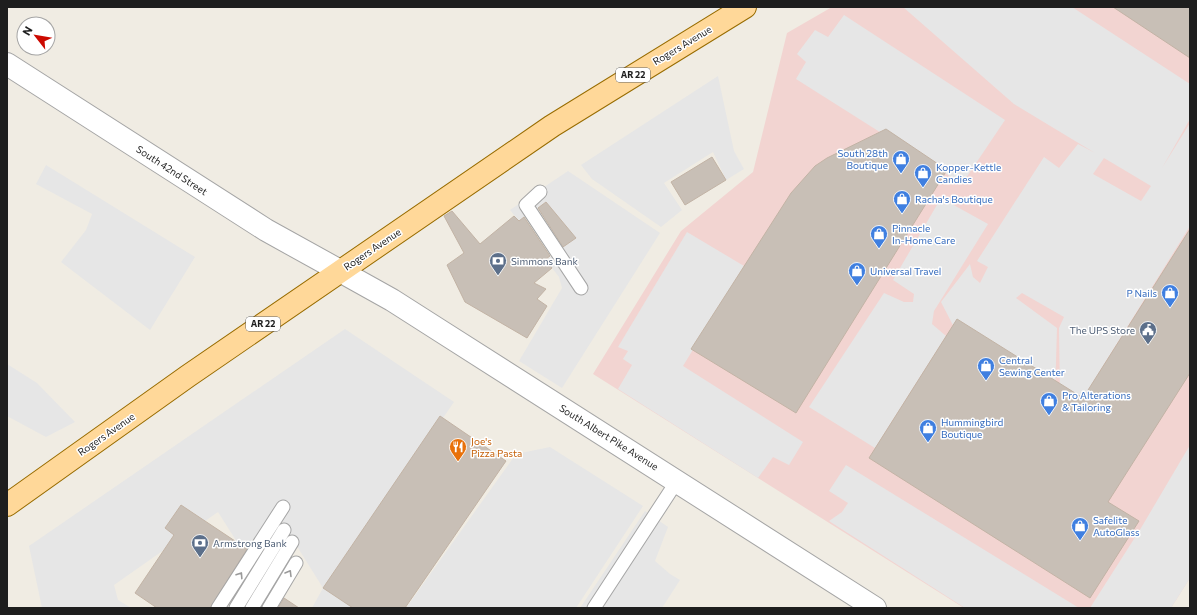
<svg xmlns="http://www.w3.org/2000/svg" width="1197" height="615" viewBox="0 0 1197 615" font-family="Commissioner,sans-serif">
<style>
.commercial{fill:#f2d4d1}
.parking{fill:#e6e6e6;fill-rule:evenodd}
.building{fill:#c8bfb6;stroke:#c2b3a5}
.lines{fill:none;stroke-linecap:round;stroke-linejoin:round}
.service-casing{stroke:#a5a5a5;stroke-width:15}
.minor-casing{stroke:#a5a5a5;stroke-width:24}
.tertiary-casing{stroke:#a5a5a5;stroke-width:24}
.primary-casing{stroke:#986c00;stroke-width:24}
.service{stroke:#fff;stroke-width:13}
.minor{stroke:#fff;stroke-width:22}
.tertiary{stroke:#fff;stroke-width:22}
.primary{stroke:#ffd899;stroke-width:22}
.oneway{stroke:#9a9a9a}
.labels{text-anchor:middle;stroke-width:3;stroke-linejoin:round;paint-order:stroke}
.shield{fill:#fff;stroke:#626262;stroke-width:1}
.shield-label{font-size:9px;font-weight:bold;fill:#1e1e1e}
.street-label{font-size:10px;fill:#1e1e1e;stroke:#fff}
.shop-label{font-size:10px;fill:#366cbe;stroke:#fff;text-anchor:start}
.service-label{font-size:10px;fill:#4e5e75;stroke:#fff;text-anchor:start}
.food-label{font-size:10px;fill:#c56008;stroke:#fff;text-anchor:start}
</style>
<rect width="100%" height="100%" fill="#f0ece3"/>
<path class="commercial" d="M832,7H1190V578L1171,608H964L593,374L681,231L753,172L787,33Z"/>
<path class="parking" d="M903,7H1072L1190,84V119L1162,168L1190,123V226L1083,398L1060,397L1059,328L1064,317L1022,293L1016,298L1057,328L1055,395L957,333L941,302L970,264L973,277L980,283L988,267L977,261L1044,157L1059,168L1078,144L1095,153L1014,104ZM1104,158L1151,186L1141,201L1093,174Z
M844,15L1005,120L962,184L796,79L806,62L797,54L815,30L828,37Z
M718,76L734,151L744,169L726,180L713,152L664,183L682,210L661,227L592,179L581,165Z
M46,165L195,257L150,330L61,262L86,230L92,214L36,184Z
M568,171L660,233L562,388L519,361L562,288L559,277L546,260L576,238L546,202L519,221L510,210Z
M941,198L988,224L934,311L932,324L946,336L875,448L809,407L884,293L904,302H913L914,294L893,280Z
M687,232L744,266L683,366L803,442L789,465L773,457L758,478L618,389L632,365L623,359L628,351L618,347Z
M345,329L454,402L329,583L360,608H312L323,588L278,516L242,550L218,512L114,585L118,600L131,608H42L29,546Z
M7,364L37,383L75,422L46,437L7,416Z
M1190,445V578L1171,608H1090L1141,528Z
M550,447L643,506L576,608H406L516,454Z
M846,465L1079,608H965L829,521L842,512L848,503L829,491Z
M645,511L668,527L655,561L670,574L680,580L662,608H580Z"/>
<path class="building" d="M1113,7H1190V58Z
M886,129L947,170L796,413L691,349L791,193L815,166L827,158Z
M712,157L726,180L685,205L671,182Z
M546,202L576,238L563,247L538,208Z
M452,211L480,244L514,216L519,221L524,217L550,256L546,259L552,268L534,283L546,289L537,299L547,306L527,338L465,302L447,265L464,253L444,216Z
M1190,229V373L1108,502L1139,521L1090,598L869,458L957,319L1083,398Z
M440,416L506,461L405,608H353L323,588Z
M181,505L247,549L210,608H157L135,593L174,535L165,528Z
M284,598L299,608H278Z"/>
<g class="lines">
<defs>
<path id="service" d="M540,192L526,205L581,288
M218,608L283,507
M236,608L284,530
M252,608L292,542
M269,608L296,563
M594,608L677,481"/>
<path id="minor" d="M340,271L392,300L439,330L875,608"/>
<path id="tertiary" d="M7,64L266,230L340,271"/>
<path id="primary" d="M7,505L188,376L552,126L745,7"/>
</defs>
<use href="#service" class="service-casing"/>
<use href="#minor" class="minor-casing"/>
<use href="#tertiary" class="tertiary-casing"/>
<use href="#primary" class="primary-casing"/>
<use href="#service" class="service"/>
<use href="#minor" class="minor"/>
<use href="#tertiary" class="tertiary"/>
<use href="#primary" class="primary"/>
</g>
<defs><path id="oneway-chevron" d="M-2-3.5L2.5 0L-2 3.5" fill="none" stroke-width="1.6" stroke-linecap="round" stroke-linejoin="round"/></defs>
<g class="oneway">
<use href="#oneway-chevron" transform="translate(289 573) rotate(-59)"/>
<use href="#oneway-chevron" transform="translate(240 575) rotate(-57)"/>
</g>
<defs>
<symbol id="shop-pin" viewBox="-11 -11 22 30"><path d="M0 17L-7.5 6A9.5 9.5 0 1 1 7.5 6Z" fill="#3f7fe0" stroke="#fff"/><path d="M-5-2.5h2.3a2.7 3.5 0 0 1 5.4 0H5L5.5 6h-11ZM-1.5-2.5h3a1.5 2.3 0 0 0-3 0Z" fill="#fff"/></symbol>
<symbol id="bank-pin" viewBox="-11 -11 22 30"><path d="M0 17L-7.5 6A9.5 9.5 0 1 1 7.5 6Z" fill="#5c6f8a" stroke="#fff"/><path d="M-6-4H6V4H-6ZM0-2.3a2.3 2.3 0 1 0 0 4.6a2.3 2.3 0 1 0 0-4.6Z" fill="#fff"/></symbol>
<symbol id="civic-pin" viewBox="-11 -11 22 30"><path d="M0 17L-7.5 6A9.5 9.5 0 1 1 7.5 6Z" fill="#5c6f8a" stroke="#fff"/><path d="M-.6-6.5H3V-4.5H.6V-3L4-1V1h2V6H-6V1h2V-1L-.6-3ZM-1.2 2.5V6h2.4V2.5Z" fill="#fff"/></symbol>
<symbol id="restaurant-pin" viewBox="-11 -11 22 30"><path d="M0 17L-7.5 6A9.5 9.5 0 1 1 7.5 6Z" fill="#e8710a" stroke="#fff"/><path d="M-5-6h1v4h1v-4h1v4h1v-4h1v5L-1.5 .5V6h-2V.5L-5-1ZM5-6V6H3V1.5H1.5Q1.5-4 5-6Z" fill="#fff"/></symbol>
</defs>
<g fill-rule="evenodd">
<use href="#shop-pin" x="891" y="149" width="20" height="27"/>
<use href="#shop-pin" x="913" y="163" width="20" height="27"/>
<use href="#shop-pin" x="892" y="189" width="20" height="27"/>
<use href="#shop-pin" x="869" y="224" width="20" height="27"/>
<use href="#bank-pin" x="488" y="251" width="20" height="27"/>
<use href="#shop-pin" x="847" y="261" width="20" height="27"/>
<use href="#shop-pin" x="1160" y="283" width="20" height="27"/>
<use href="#civic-pin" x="1138" y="320" width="20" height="27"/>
<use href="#shop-pin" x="976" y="356" width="20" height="27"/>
<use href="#shop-pin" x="1039" y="391" width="20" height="27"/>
<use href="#shop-pin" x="918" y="418" width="20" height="27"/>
<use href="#restaurant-pin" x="448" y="437" width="20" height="27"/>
<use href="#shop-pin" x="1070" y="516" width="20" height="27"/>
<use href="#bank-pin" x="190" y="533" width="20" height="27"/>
</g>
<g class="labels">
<g class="shield">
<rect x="616" y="68" width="34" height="14" rx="3"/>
<rect x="246" y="317" width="34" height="14" rx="3"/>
</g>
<g class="shield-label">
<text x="633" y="78">AR 22</text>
<text x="263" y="327">AR 22</text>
</g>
<g class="street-label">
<text transform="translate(682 45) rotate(-31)" y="4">Rogers Avenue</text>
<text transform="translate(172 170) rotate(33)" y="4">South 42nd Street</text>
<text transform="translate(372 249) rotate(-34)" y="4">Rogers Avenue</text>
<text transform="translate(106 434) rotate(-35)" y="4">Rogers Avenue</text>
<text transform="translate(609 437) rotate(32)" y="4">South Albert Pike Avenue</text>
</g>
<g class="shop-label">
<text x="888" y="157" text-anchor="end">South 28th<tspan x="888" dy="12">Boutique</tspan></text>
<text x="936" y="171">Kopper-Kettle<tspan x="936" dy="12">Candies</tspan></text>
<text x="915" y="203">Racha's Boutique</text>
<text x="892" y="232">Pinnacle<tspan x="892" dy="12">In-Home Care</tspan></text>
<text x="870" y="275">Universal Travel</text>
<text x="1157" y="297" text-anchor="end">P Nails</text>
<text x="999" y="364">Central<tspan x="999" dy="12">Sewing Center</tspan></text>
<text x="1062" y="399">Pro Alterations<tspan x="1062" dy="12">&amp; Tailoring</tspan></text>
<text x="941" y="426">Hummingbird<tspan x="941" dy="12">Boutique</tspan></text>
<text x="1093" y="524">Safelite<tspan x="1093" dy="12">AutoGlass</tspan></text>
</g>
<g class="service-label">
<text x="511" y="265">Simmons Bank</text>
<text x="1135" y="334" text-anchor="end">The UPS Store</text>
<text x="213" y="547">Armstrong Bank</text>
</g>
<g class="food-label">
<text x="471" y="445">Joe's<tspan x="471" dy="12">Pizza Pasta</tspan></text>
</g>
</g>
<rect width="1197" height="615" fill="none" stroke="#1e1e1e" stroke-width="16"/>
<g transform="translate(36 36) rotate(301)"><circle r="19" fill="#ffffff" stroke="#a5a5a5"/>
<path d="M0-3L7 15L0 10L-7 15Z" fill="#cc0900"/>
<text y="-6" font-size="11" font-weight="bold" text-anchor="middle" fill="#1e1e1e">N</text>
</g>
</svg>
